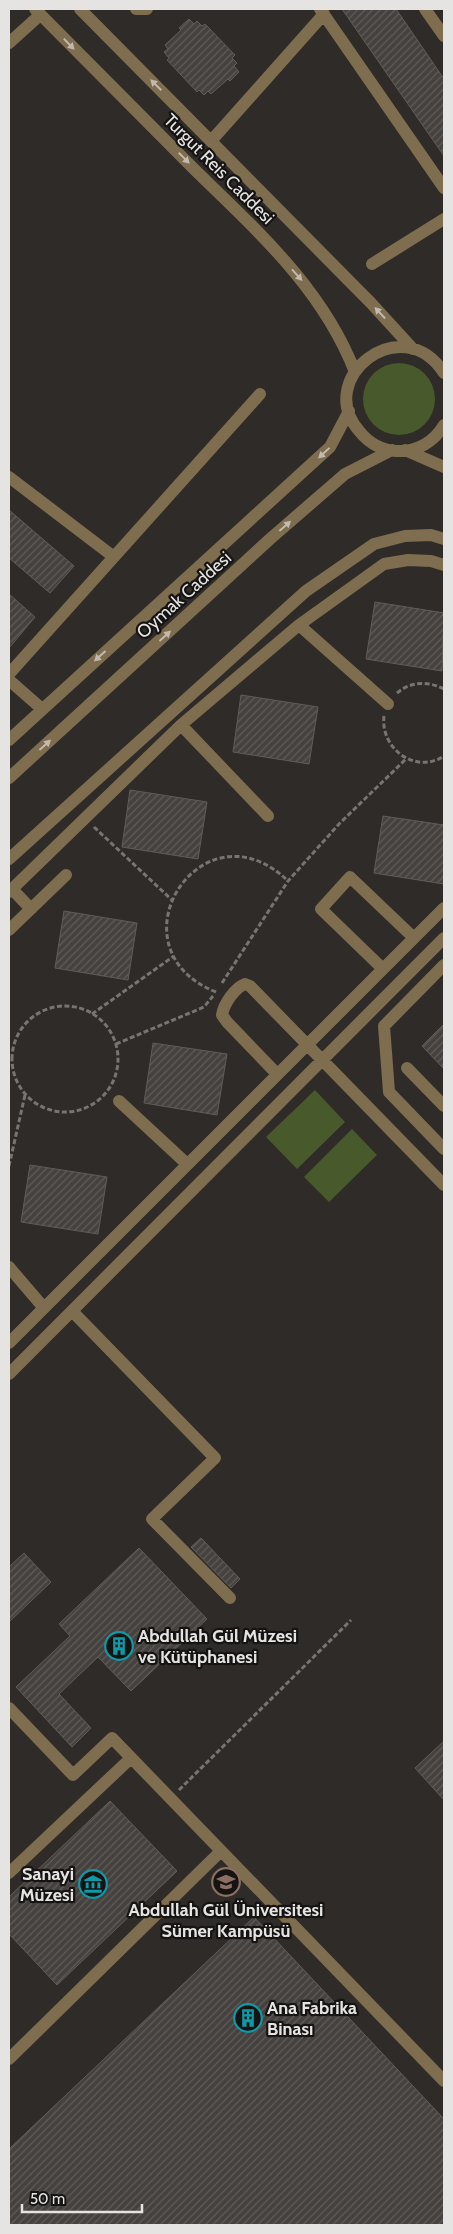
<svg xmlns="http://www.w3.org/2000/svg" width="453" height="2234" viewBox="0 0 453 2234" font-family="Cabin,sans-serif">
<style>
.green{fill:#48592b}
.building{fill:url(#building-hatch);stroke:#605d59}
.lines{fill:none;stroke-linecap:round;stroke-linejoin:round}
.path{stroke:#777472;stroke-width:3;stroke-dasharray:5 2.5;stroke-linecap:butt}
.minor{stroke:#7e6d4f;stroke-width:12}
.oneway{fill:#c2baaf}
.labels{text-anchor:middle;stroke-width:4.5;stroke-linejoin:round;paint-order:stroke}
.street-label{font-size:18px;fill:#e6e4e2;stroke:#151413}
.poi-label{font-size:18px;font-weight:bold;fill:#e6e4e2;stroke:#151413;text-anchor:start}
</style>
<defs>
<pattern id="building-hatch" width="6" height="6" patternUnits="userSpaceOnUse" patternTransform="scale(1.25)"><rect width="6" height="6" fill="#45413e"/><path d="M-1 1l2-2M0 6l6-6M5 7l2-2" fill="none" stroke="#605c5a"/></pattern>
</defs>
<rect width="100%" height="100%" fill="#2e2b28"/>
<path class="green" d="M363 399a36 36 0 1 1 72 0a36 36 0 1 1-72 0Z
M315,1090L345,1122L297,1169L266,1137Z
M352,1129L377,1155L329,1202L304,1177Z"/>
<path class="building" d="M342,9H396L444,79V156Z
M189,19L194,24L197,21L202,26L205,24L235,55L232,58L237,63L234,66L239,72L230,81L228,79L211,94L208,91L204,95L199,90L197,92L167,60L169,58L164,52L168,49L165,45L181,30L179,28Z
M9,510L74,566L50,593L9,558Z
M9,594L35,617L9,648Z
M375,602L444,613L442,671L366,659Z
M241,695L318,707L309,764L233,752Z
M130,790L207,802L198,859L122,847Z
M383,816L444,825V884L374,873Z
M64,911L137,923L128,980L55,968Z
M444,1024V1069L422,1046Z
M153,1043L227,1054L217,1115L144,1103Z
M30,1165L107,1177L98,1234L21,1222Z
M201,1538L240,1579L231,1588L191,1547Z
M139,1548L207,1619L131,1691L98,1657L59,1694L91,1728L72,1747L16,1687L70,1636L59,1624Z
M24,1553L51,1582L9,1622V1567Z
M444,1741V1800L415,1768Z
M110,1801L177,1871L57,1985L9,1934V1897Z
M254,1917L444,2119V2225H9V2149Z"/>
<g class="lines">
<path class="path" d="M397,693C411,681 428,681 444,689
M384,716C380,748 415,775 444,756
M94,827L172,900
M222,983L288,881L339,824L406,759
M216,992C106,948 202,798 288,881
M12 1059a53 53 0 1 1 106 0a53 53 0 1 1-106 0Z
M92,1014L174,956
M116,1044L204,1007L213,996
M9,1166L25,1095
M179,1790L351,1620"/>
<path class="minor" d="M35,9C87,62 140,115 193,168C256,230 322,287 355,372
M80,9L371,303L413,349
M136,9H147
M320,9L444,188
M425,9L444,36
M9,43L40,15
M211,141L324,14
M372,264L444,219
M444,373C402,308 312,379 360,432C369,443 382,450 396,451C417,452 434,442 444,425
M405,450L444,467
M9,477L114,557
M299,625L388,704
M9,674L260,394
M9,680L42,709
M181,725L268,816
M9,740L330,447L349,411
M9,778L270,539L345,474L392,450
M9,859L306,591L374,544L405,536L431,535L444,539
M12,889L31,909
M9,892L181,725L299,625L384,564L408,560L431,561L444,565
M9,930L66,875
M444,965L384,1026L389,1092L444,1149
M383,969L321,909L350,877L414,938
M407,1068L444,1106
M277,1074L227,1022L222,1015C224,1003 235,988 245,984L250,986L444,1185
M119,1101L187,1164
M9,1267L44,1308
M72,1311L215,1458L152,1519L230,1598
M9,1343L444,908
M9,1374L444,938
M9,1708L73,1775L112,1738L444,2081
M9,1873L131,1758
M9,2059L221,1851"/>
</g>
<defs><path id="oneway-solid" d="M-6-.8H1V-3.2L6.5 0L1 3.2V.8H-6Z" transform="scale(1.25)"/></defs>
<g class="oneway">
<use href="#oneway-solid" transform="translate(69 44) rotate(46)"/>
<use href="#oneway-solid" transform="translate(156 85) rotate(-135)"/>
<use href="#oneway-solid" transform="translate(184 158) rotate(45)"/>
<use href="#oneway-solid" transform="translate(297 275) rotate(48)"/>
<use href="#oneway-solid" transform="translate(380 313) rotate(-133)"/>
<use href="#oneway-solid" transform="translate(324 453) rotate(137)"/>
<use href="#oneway-solid" transform="translate(285 526) rotate(-41)"/>
<use href="#oneway-solid" transform="translate(165 636) rotate(-42)"/>
<use href="#oneway-solid" transform="translate(100 656) rotate(138)"/>
<use href="#oneway-solid" transform="translate(45 745) rotate(-42)"/>
</g>
<defs>
<symbol id="building-ring" viewBox="-11 -11 22 22"><circle r="9.5" fill="#151413" stroke="#0f9aa8" stroke-width="1.5"/><path d="M-4-6H4V6H1V3H-1V6H-4ZM-2.5-4.3h1.7v1.8h-1.7ZM.8-4.3h1.7v1.8H.8ZM-2.5-1h1.7V.8h-1.7ZM.8-1h1.7V.8H.8Z" fill="#0f9aa8"/></symbol>
<symbol id="university-ring" viewBox="-11 -11 22 22"><circle r="9.5" fill="#151413" stroke="#8d6e63" stroke-width="1.5"/><path d="M0-5L7-2L0 1L-7-2ZM-4 1L0 2.5L4 1V4Q0 6-4 4Z" fill="#8d6e63"/></symbol>
<symbol id="museum-ring" viewBox="-11 -11 22 22"><circle r="9.5" fill="#151413" stroke="#0f9aa8" stroke-width="1.5"/><path d="M0-6L6-3V-2H-6V-3ZM-5-1h2V3h-2ZM-1-1h2V3h-2ZM3-1h2V3H3ZM-6 4H6V6H-6Z" fill="#0f9aa8"/></symbol>
</defs>
<g fill-rule="evenodd">
<use href="#building-ring" x="103" y="1630" width="32" height="32"/>
<use href="#university-ring" x="210" y="1866" width="32" height="32"/>
<use href="#museum-ring" x="77" y="1868" width="32" height="32"/>
<use href="#building-ring" x="232" y="2002" width="32" height="32"/>
</g>
<g class="labels">
<g class="street-label">
<text transform="translate(219 169) rotate(45)" y="6">Turgut Reis Caddesi</text>
<text transform="translate(184 595) rotate(-42)" y="6">Oymak Caddesi</text>
</g>
<g class="poi-label">
<text x="138" y="1642">Abdullah Gül Müzesi<tspan x="138" dy="21">ve Kütüphanesi</tspan></text>
<text x="74" y="1880" text-anchor="end">Sanayi<tspan x="74" dy="21">Müzesi</tspan></text>
<text x="226" y="1916" text-anchor="middle">Abdullah Gül Üniversitesi<tspan x="226" dy="21">Sümer Kampüsü</tspan></text>
<text x="267" y="2014">Ana Fabrika<tspan x="267" dy="21">Binası</tspan></text>
</g>
</g>
<rect width="453" height="2234" fill="none" stroke="#e6e4e2" stroke-width="20"/>
<path d="M22 2204v8h120v-8" fill="none" stroke="#e6e4e2" stroke-width="2.5"/>
<text x="30" y="2204" font-size="15" fill="#e6e4e2" stroke="#151413" stroke-width="4" paint-order="stroke">50 m</text>
</svg>
